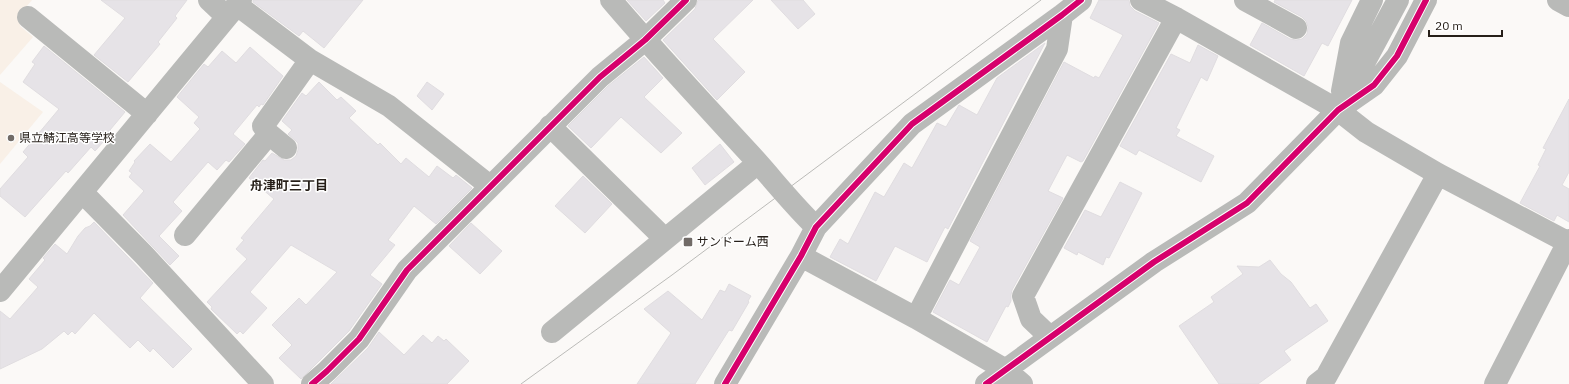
<svg xmlns="http://www.w3.org/2000/svg" width="1569" height="384" viewBox="0 0 1569 384" font-family="'IBM Plex Sans','Noto Sans JP',sans-serif">
<style>
.built{fill:#f9f0e7}
.building{fill:#e6e3e7;stroke:#e0dde0}
.lines{fill:none;stroke-linecap:round;stroke-linejoin:round}
.minor{stroke:#b9bab8;stroke-width:22}
.tram{stroke:#bbbbb8;stroke-width:1}
.cycleway-casing{stroke:#fff;stroke-width:8}
.cycleway{stroke:#d6006c;stroke-width:6}
.poi-dot{fill:#716b67;stroke:#fff;stroke-width:1.5}
.labels{text-anchor:middle;stroke-width:3;stroke-linejoin:round;paint-order:stroke}
.poi-label{font-size:12px;fill:#261f19;stroke:#fff;text-anchor:start}
.neighbourhood-label{font-size:13px;font-weight:bold;fill:#261f19;stroke:#fff}
</style>
<rect width="100%" height="100%" fill="#fbf9f7"/>
<path class="built" d="M0,0H32L20,14V26L33,37L0,75Z
M0,82L43,112L0,164Z"/>
<path class="building" d="M101,0H187L175,16L177,18L158,42L160,44L128,82L94,55L125,18Z
M253,0H363L324,48L303,31L299,36L253,2Z
M627,0H663L665,3L646,21Z
M698,0H753L713,39L745,72L717,100L663,40L695,9Z
M771,0H803L815,14L798,29Z
M1099,0H1129L1130,6L1135,11L1159,23L1083,161L1081,162L1067,155L1048,191L1063,198L1012,290L1011,295V301L1008,307L1006,306L987,342L933,312L950,280L959,285L980,247L970,241L1064,62L1094,78L1095,76L1099,78L1123,35L1090,18Z
M1275,0H1352L1328,46L1322,43L1304,76L1250,45L1262,23L1290,39L1296,40L1302,39L1307,34L1308,27L1306,21L1302,17L1274,2Z
M1045,43L948,229L945,227L927,262L895,246L876,281L830,257L840,239L848,244L875,192L884,197L904,163L912,168L937,123L946,127L959,105L977,115L997,78Z
M1198,45L1218,56L1207,81L1201,77L1178,124L1176,128L1180,130L1176,136L1214,156L1201,182L1139,150L1136,155L1120,146L1171,54L1190,63Z
M44,46L125,112L110,130L112,132L95,151L91,147L68,173L66,171L25,217L0,196V189L28,157L23,152L59,109L23,82L35,64L32,62Z
M250,47L283,76L263,105L261,104L259,107L257,105L233,134L245,144L229,162L226,160L217,170L208,162L173,202L182,211L159,236L179,256L170,265L123,215L144,191L129,177L132,173L129,171L135,162L134,161L150,144L171,162L200,129L194,123L199,117L177,97L204,64L208,67L222,51L236,63Z
M644,57L663,78L644,97L682,133L661,153L621,117L591,148L568,126L608,86Z
M319,82L337,100L341,97L356,111L349,118L378,145L380,143L401,164L406,158L429,177L437,166L453,178L456,175L472,188L436,224L414,206L388,240L395,245L370,275L382,284L349,331L301,379L279,358L292,345L272,325L299,298L306,305L337,272L291,245L250,292L267,308L243,334L240,331L237,334L211,309L212,307L207,302L247,259L236,249L244,240L241,238L274,199L249,178L263,160L265,161L272,153L284,160H291L296,156L298,150V143L288,134L292,130L282,121L302,93L306,96Z
M427,82L444,94L432,110L417,96Z
M1569,99V172L1562,185L1569,189V222L1557,215L1554,221L1520,203L1540,166L1538,165L1546,149L1543,148Z
M720,144L734,162L705,185L692,168Z
M583,176L612,204L585,233L555,206Z
M1120,182L1142,193L1109,258L1106,257L1103,265L1078,252L1077,255L1064,248L1085,210L1101,217Z
M94,222L153,283L140,298L192,349L173,368L153,348L150,352L138,340L130,348L94,313L75,334L72,331L68,335L64,331L42,349L0,369V311L10,319L38,287L29,279L45,260L43,258L55,244L67,254L78,236L85,228L90,226Z
M471,223L502,251L480,274L449,246Z
M1270,260L1281,274L1291,282L1310,308L1316,304L1328,321L1284,351L1291,360L1258,384H1219L1179,326L1214,302L1211,297L1243,274L1237,266L1259,267Z
M729,284L751,296L748,301L749,302L732,331L729,330L695,384H637L671,333L644,309L668,291L702,320L720,290L725,292Z
M379,332L404,355L423,335L432,343L438,336L444,341L446,339L469,361L447,384H331L368,348Z"/>
<g class="lines">
<path class="minor" d="M209,0L227,17
M611,0C656,53 703,103 750,154C772,178 792,204 816,227
M1141,0L1176,18L1338,110L1366,132L1438,174L1569,243
M1245,0L1296,28
M1558,0L1569,6
M237,5L310,60L389,106L490,186
M28,17L147,114
M1342,91L1351,43L1372,0
M1341,106L1398,0
M550,126L665,239
M269,134L286,148
M82,192L144,255L263,384
M185,235L269,134L263,126L310,60
M801,256L916,318L1006,370L1022,384
M0,291L241,0
M916,318L1057,49L1062,15
M552,332L758,163
M1050,337L1031,319L1023,296L1176,18
M312,384L327,371L359,339L407,270L600,77L645,40L686,0
M725,384L801,256L816,227L912,124L1062,15L1081,0
M986,384L1154,262L1247,203L1338,110L1374,85L1397,56L1426,0
M1317,384L1326,377L1438,174
M1495,384L1569,240"/>
<path class="tram" d="M521,384L672,275L1041,0"/>
<defs>
<path id="cycleway" d="M312,384L327,371L359,339L407,270L600,77L645,40L686,0
M725,384L801,256L816,227L912,124L1062,15L1081,0
M986,384L1154,262L1247,203L1338,110L1374,85L1397,56L1426,0"/>
</defs>
<use href="#cycleway" class="cycleway-casing"/>
<use href="#cycleway" class="cycleway"/>
</g>
<g class="poi-dot">
<circle cx="11" cy="138" r="4"/>
<rect x="683" y="237" width="10" height="10" rx="2"/>
</g>
<g class="labels">
<g class="poi-label">
<text x="19" y="142">県立鯖江高等学校</text>
<text x="697" y="246">サンドーム西</text>
</g>
<g class="neighbourhood-label">
<text x="289" y="190">舟津町三丁目</text>
</g>
</g>
<path d="M1429 30v6h73v-6" fill="none" stroke="#261f19" stroke-width="2"/>
<text x="1435" y="30" font-size="12" fill="#261f19" stroke="#ffffff" stroke-width="3" paint-order="stroke">20 m</text>
</svg>
